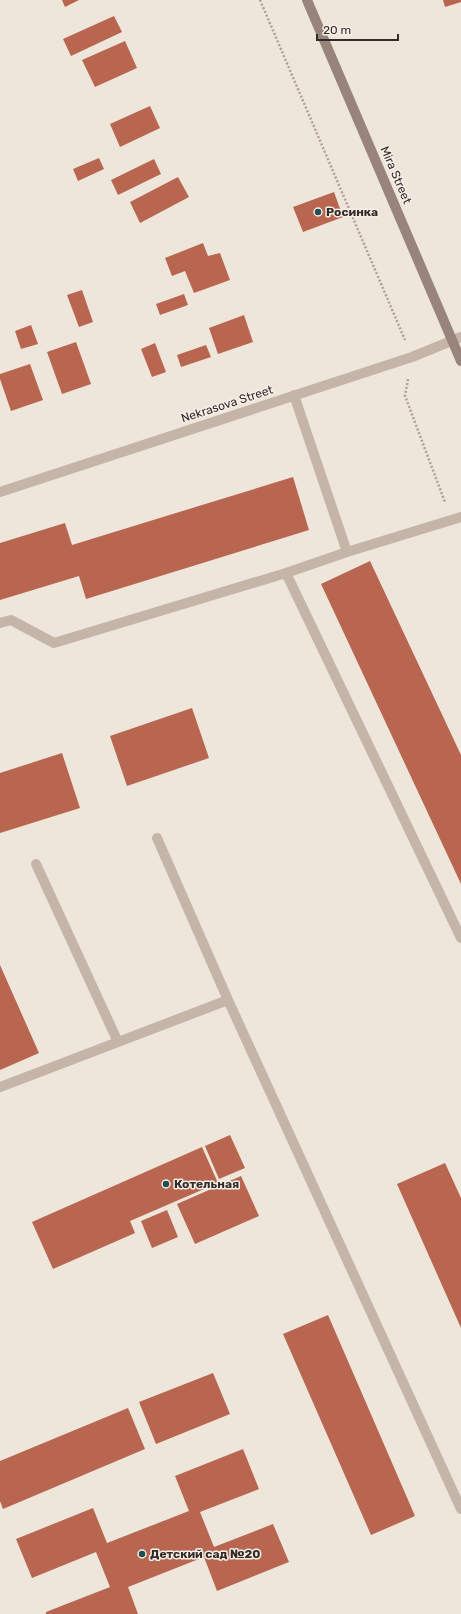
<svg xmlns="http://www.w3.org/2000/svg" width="461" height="1614" viewBox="0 0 461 1614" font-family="Rubik,sans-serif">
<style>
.building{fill:#b8664f}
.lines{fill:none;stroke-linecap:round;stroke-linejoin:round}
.path{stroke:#b19f93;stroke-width:2.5;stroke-dasharray:2 2;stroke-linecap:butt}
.lane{stroke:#c5b5a8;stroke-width:10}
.street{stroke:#c5b5a8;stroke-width:10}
.secondary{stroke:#98847a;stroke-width:10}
.poi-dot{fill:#224e4f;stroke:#f7efe7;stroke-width:1.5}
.labels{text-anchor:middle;stroke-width:3;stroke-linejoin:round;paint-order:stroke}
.street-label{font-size:12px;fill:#332b28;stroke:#f7efe7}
.poi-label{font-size:12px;font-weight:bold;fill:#332b28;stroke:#f7efe7;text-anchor:start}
</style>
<rect width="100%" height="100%" fill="#eee5db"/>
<path class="building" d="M62,0H79L65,7Z
M443,0H461V2L445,7Z
M114,16L122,32L71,56L63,39Z
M125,41L137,68L95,87L82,60Z
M150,106L160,128L120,147L110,124Z
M99,158L104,169L78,181L73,169Z
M154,159L161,174L118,195L111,180Z
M178,177L189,197L140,223L130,202Z
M334,192L343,217L303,232L293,207Z
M203,243L208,256L220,253L230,280L194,293L185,271L172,276L165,258Z
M82,290L93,322L79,327L67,295Z
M184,294L188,305L160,315L156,304Z
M244,315L253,342L218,354L209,328Z
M31,325L38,344L21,349L15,331Z
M76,342L91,384L62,394L47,352Z
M155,343L166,372L152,377L141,349Z
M206,345L211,357L181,367L177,355Z
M30,364L43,400L11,411L0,379V374Z
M293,477L309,530L86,599L79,576L0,600V543L65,523L72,545Z
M370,561L461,755V884L321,584Z
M192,708L209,758L127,786L110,736Z
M62,753L80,808L0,833V773Z
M0,965L39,1053L0,1070Z
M230,1135L245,1168L219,1179L205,1146Z
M202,1147L218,1183L130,1221L135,1233L53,1269L32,1222Z
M445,1163L461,1198V1328L397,1184Z
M241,1176L259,1216L195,1244L177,1204Z
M167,1210L178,1237L152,1248L141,1221Z
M328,1315L415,1516L371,1535L283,1334Z
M213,1373L230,1414L156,1444L139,1402Z
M128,1408L145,1449L3,1509L0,1501V1461Z
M243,1449L259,1489L200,1512L214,1547L273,1524L289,1562L217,1591L204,1557L128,1587L138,1614H46V1612L110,1587L96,1552L32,1578L16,1539L93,1508L107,1543L189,1511L175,1476Z"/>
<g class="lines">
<path class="path" d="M260,0L405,340
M408,379L405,396L445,502"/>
<path class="lane" d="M294,395L347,552L461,517
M286,573L461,938
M0,623L11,620L54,643L286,573L347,552
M157,838L228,1000L461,1509
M36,864L118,1042
M0,1087L228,1000"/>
<path class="street" d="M0,492L412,357L461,337"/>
<path class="secondary" d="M307,0L461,361"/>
</g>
<g class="poi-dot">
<circle cx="318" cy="212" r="4"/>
<circle cx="166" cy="1184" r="4"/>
<circle cx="142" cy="1554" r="4"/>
</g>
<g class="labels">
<g class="street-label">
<text transform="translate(396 175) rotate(67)" y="4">Mira Street</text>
<text transform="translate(227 404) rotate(-18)" y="4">Nekrasova Street</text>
</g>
<g class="poi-label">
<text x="326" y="216">Росинка</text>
<text x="174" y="1188">Котельная</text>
<text x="150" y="1558">Детский сад №20</text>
</g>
</g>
<path d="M317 34v6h81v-6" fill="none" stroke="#332b28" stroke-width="2"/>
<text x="323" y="34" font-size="12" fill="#332b28" stroke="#f7efe7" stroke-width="3" paint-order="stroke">20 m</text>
</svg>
